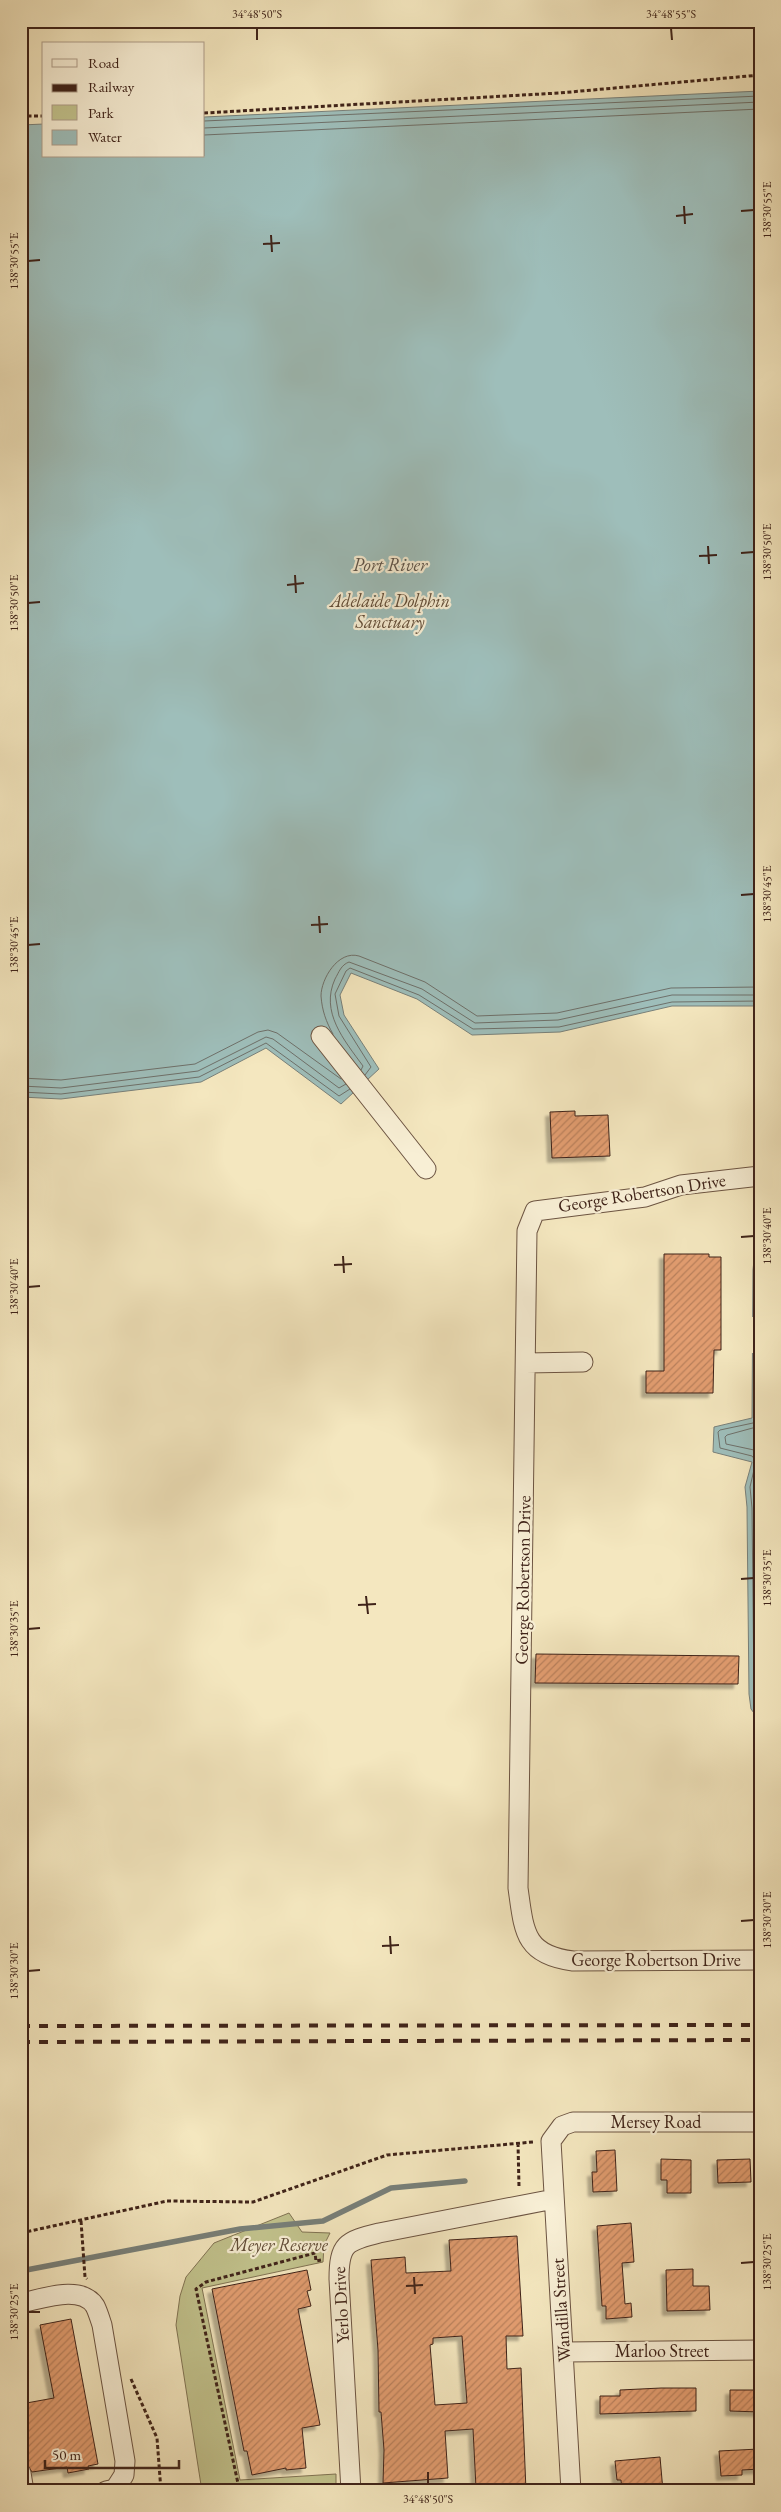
<svg xmlns="http://www.w3.org/2000/svg" width="781" height="2512" viewBox="0 0 781 2512" font-family="'EB Garamond',serif">
<style>
.green{fill:#c2c38d;stroke:#807353}
.water{fill:#9ebeba;stroke:#78807a}
.pier{fill:#f4e7bf}
.lines{fill:none;stroke-linecap:round;stroke-linejoin:round}
.shore{stroke:#6e706a;stroke-width:1}
.stream{stroke:#78807a;stroke-width:5.5}
.building{fill:url(#building-hatch);stroke:#3f2319;fill-rule:evenodd;filter:url(#shadow)}
.minor-casing{stroke:#6c5442;stroke-width:21}
.path{stroke:#3f2319;stroke-width:3;stroke-dasharray:4 2.5;stroke-linecap:butt}
.minor{stroke:#f8efd5;stroke-width:19}
.rail{stroke:#3f2319;stroke-width:4;stroke-dasharray:9 9;stroke-linecap:butt}
.ticks{fill:none;stroke:#3f2319;stroke-width:2}
.labels{text-anchor:middle;stroke-width:4.5;stroke-linejoin:round;paint-order:stroke}
.park-label{font-size:18px;font-style:italic;fill:#604b36;stroke:#f8efd5}
.street-label{font-size:18px;fill:#3f2319;stroke:#f8efd5}
.water-label{font-size:19px;font-style:italic;fill:#5c5249;stroke:#f8efd5}
.neatline{fill:none;stroke:#3f2319;stroke-width:2}
.ticks-label{font-size:12px;text-anchor:middle;fill:#3f2319}
</style>
<defs>
<pattern id="building-hatch" width="6" height="6" patternUnits="userSpaceOnUse" patternTransform="scale(1.25)"><rect width="6" height="6" fill="#e29d70"/><path d="M-1 1l2-2M0 6l6-6M5 7l2-2" fill="none" stroke="#b9805b"/></pattern>
<filter id="shadow"><feDropShadow dx="-4.5" dy="4.5" stdDeviation="1" flood-color="#0004"/></filter>
</defs>
<rect width="100%" height="100%" fill="#f4e7bf"/>
<filter id="stains"><feTurbulence type="fractalNoise" baseFrequency=".004" numOctaves="4"/><feColorMatrix values="0 0 0 0 .2 0 0 0 0 .09 0 0 0 0 .02 0 0 0 .5 -.17"/></filter>
<radialGradient id="worn" r=".72"><stop offset=".6" stop-color="#630" stop-opacity="0"/><stop offset="1" stop-color="#630" stop-opacity=".3"/></radialGradient>
<path class="green" d="M289,2213L302,2232L330,2233L324,2245L323,2262L202,2288L240,2480L336,2474V2491H168L201,2485L176,2325L180,2296L186,2277L214,2243Z"/>
<path class="water" d="M760,91V1006H672L560,1032L472,1035L417,999L351,973L340,995L344,1015L379,1069L341,1104L266,1048L201,1082L61,1099L21,1097V125L44,124V156H204V117Z
M760,1256V1721L751,1709L749,1694L747,1507L745,1487L752,1462L713,1452L714,1427L752,1418L753,1270L754,1260Z"/>
<path class="pier" d="M750,1317H760V1326L753,1327L754,1353H749Z"/>
<g class="lines">
<path class="shore" d="M204,121L760,96
M204,128L760,102
M204,135L760,109
M333,1034C326,1022 322,1010 321,996C321,979 338,950 359,956L425,982L477,1016L557,1013L671,988L760,987
M361,1070L363,1066C344,1040 320,1012 335,979C339,972 341,965 349,962L422,989L475,1023L558,1020L672,995H760
M365,1075L371,1067L339,1016L335,994L346,971L350,968L419,995L473,1029L559,1027L672,1002L760,1001
M21,1078L61,1080L195,1064L258,1032L268,1030L277,1033L341,1079
M21,1086L61,1088L198,1071L266,1037L273,1039L339,1088L346,1084
M21,1092L61,1094L199,1077L266,1043L339,1096L350,1089
M760,1262L756,1326L757,1418L753,1423L720,1430L718,1432L720,1448L752,1456L756,1461L750,1487L752,1508L754,1693L756,1706L760,1713
M760,1426L727,1435L725,1437L726,1444L754,1450L760,1454
M760,1475L756,1488L760,1648"/>
<path class="stream" d="M21,2271L240,2229L323,2221L391,2188L465,2181"/>
</g>
<path class="building" d="M575,1111V1116L608,1115L610,1156L552,1158L550,1112Z
M664,1254H709V1257H721V1350H714L713,1393H646V1371H664Z
M536,1654L739,1656L738,1684L535,1683Z
M615,2150L617,2191L593,2192L592,2172H597L596,2151Z
M661,2159L691,2160V2193H667V2180H661Z
M750,2159L751,2182L718,2183L717,2160Z
M631,2223L634,2262L622,2263L625,2304L631,2303L632,2317L606,2319V2306H602L597,2226Z
M517,2236L523,2336H506L507,2369L521,2368L526,2491H489V2487L476,2488L473,2429L445,2431L448,2478L383,2483L384,2450L381,2412H379L378,2350L371,2260L405,2257L406,2273L451,2271L449,2240ZM462,2336L467,2403L435,2405L430,2345L433,2344V2338Z
M693,2269V2286H709L710,2310L667,2311L666,2270Z
M307,2270L311,2290L307,2291L311,2306L298,2309L320,2425L302,2428L306,2468L286,2470V2468L252,2475L247,2451H244L212,2289Z
M71,2319L98,2464L88,2466L89,2469L68,2473L67,2467L32,2472L27,2464L21,2430V2404L54,2398L40,2325Z
M661,2388H696V2411L600,2414V2396H620V2390Z
M730,2390H760V2412L730,2411Z
M759,2449L760,2469L742,2470V2475L721,2476L719,2451Z
M660,2457L663,2491H622L621,2480H617L615,2461Z"/>
<g class="lines">
<defs>
<path id="minor" d="M321,1036L426,1169
M760,1176L681,1185L645,1197L535,1211L527,1231L518,1888C524,1931 524,1955 573,1961L760,1960
M526,1363L583,1362
M21,2303C42,2299 81,2284 95,2306C98,2312 100,2319 102,2325L125,2461L124,2475L115,2489L106,2491
M565,2352L760,2350
M21,2473L24,2491
M351,2491L339,2279C339,2244 346,2241 379,2233L554,2199
M571,2491L551,2141L562,2126L573,2122H760"/>
</defs>
<use href="#minor" class="minor-casing"/>
<path class="path" d="M204,113L559,93L760,75
M21,116H44
M518,2143L519,2187
M81,2221L85,2277L87,2279
M21,2233L167,2201L253,2202L387,2155L533,2142
M131,2379L157,2438L161,2491
M239,2488L196,2289L206,2282L315,2253L316,2261L321,2260
M168,2491L201,2485L255,2491"/>
<use href="#minor" class="minor"/>
<path class="rail" d="M21,2026L760,2025
M21,2042L760,2040"/>
</g>
<path class="ticks" d="M257,28V40M671,28L672,40M684,206L685,224M741,211L754,210M676,216L693,214M271,235L272,252M263,244L280,243M28,261L40,260M708,546L709,564M741,553L754,552M699,556L717,555M295,575L296,593M287,585L304,583M28,603L40,602M741,895L754,894M319,916L320,933M311,925L328,924M28,945L40,944M741,1237L754,1236M343,1256L344,1273M334,1265L352,1264M28,1287L40,1286M741,1579L754,1578M366,1596L368,1614M358,1605L376,1604M28,1629L40,1628M741,1921L754,1920M390,1936L391,1954M382,1946L399,1945M28,1971L40,1970M741,2263L754,2262M414,2277L415,2294M406,2286L423,2285M28,2312H40M428,2472V2484"/>
<g class="labels">
<g class="park-label">
<text x="390" y="607">Adelaide Dolphin<tspan x="390" dy="21">Sanctuary</tspan></text>
<text x="279" y="2251">Meyer Reserve</text>
</g>
<g class="street-label">
<text transform="translate(642 1193) rotate(-9)" y="6">George Robertson Drive</text>
<text transform="translate(523 1580) rotate(-89)" y="6">George Robertson Drive</text>
<text x="656" y="1966">George Robertson Drive</text>
<text x="656" y="2128">Mersey Road</text>
<text transform="translate(341 2305) rotate(-93)" y="6">Yerlo Drive</text>
<text transform="translate(561 2310) rotate(-94)" y="6">Wandilla Street</text>
<text x="662" y="2357">Marloo Street</text>
</g>
<g class="water-label">
<text x="390" y="571">Port River</text>
</g>
</g>
<rect width="781" height="2512" fill="none" stroke="#f4e7bf" stroke-width="55"/>
<rect x="42" y="42" width="162" height="115" fill="#f8efd5" stroke="#ae9d8a"/>
<rect x="52" y="59" width="25" height="8" fill="#f8efd5" stroke="#ae9d8a"/>
<text x="88" y="68" font-size="15" fill="#3f2319">Road</text>
<rect x="52" y="84" width="25" height="8" fill="#3f2319" stroke="#ae9d8a"/>
<text x="88" y="92" font-size="15" fill="#3f2319">Railway</text>
<rect x="52" y="105" width="25" height="15" fill="#c2c38d" stroke="#ae9d8a"/>
<text x="88" y="118" font-size="15" fill="#3f2319">Park</text>
<rect x="52" y="130" width="25" height="15" fill="#9ebeba" stroke="#ae9d8a"/>
<text x="88" y="142" font-size="15" fill="#3f2319">Water</text>
<path d="M45 2460v8h134v-8" fill="none" stroke="#3f2319" stroke-width="2.5"/>
<text x="52" y="2460" font-size="15" fill="#3f2319" stroke="#f8efd5" stroke-width="4" paint-order="stroke">50 m</text>
<rect x="28" y="28" width="726" height="2456" class="neatline"/>
<g class="ticks-label">
<text x="257" y="18">34°48'50"S</text>
<text x="671" y="18">34°48'55"S</text>
<text transform="translate(767 210) rotate(-90)" y="4">138°30'55"E</text>
<text transform="translate(14 261) rotate(-90)" y="4">138°30'55"E</text>
<text transform="translate(767 552) rotate(-90)" y="4">138°30'50"E</text>
<text transform="translate(14 603) rotate(-90)" y="4">138°30'50"E</text>
<text transform="translate(767 894) rotate(-90)" y="4">138°30'45"E</text>
<text transform="translate(14 945) rotate(-90)" y="4">138°30'45"E</text>
<text transform="translate(767 1236) rotate(-90)" y="4">138°30'40"E</text>
<text transform="translate(14 1287) rotate(-90)" y="4">138°30'40"E</text>
<text transform="translate(767 1578) rotate(-90)" y="4">138°30'35"E</text>
<text transform="translate(14 1629) rotate(-90)" y="4">138°30'35"E</text>
<text transform="translate(767 1920) rotate(-90)" y="4">138°30'30"E</text>
<text transform="translate(14 1971) rotate(-90)" y="4">138°30'30"E</text>
<text transform="translate(767 2262) rotate(-90)" y="4">138°30'25"E</text>
<text transform="translate(14 2312) rotate(-90)" y="4">138°30'25"E</text>
<text x="428" y="2503">34°48'50"S</text>
</g>
<rect width="100%" height="100%" filter="url(#stains)"/>
<rect width="100%" height="100%" fill="url(#worn)"/>
</svg>
